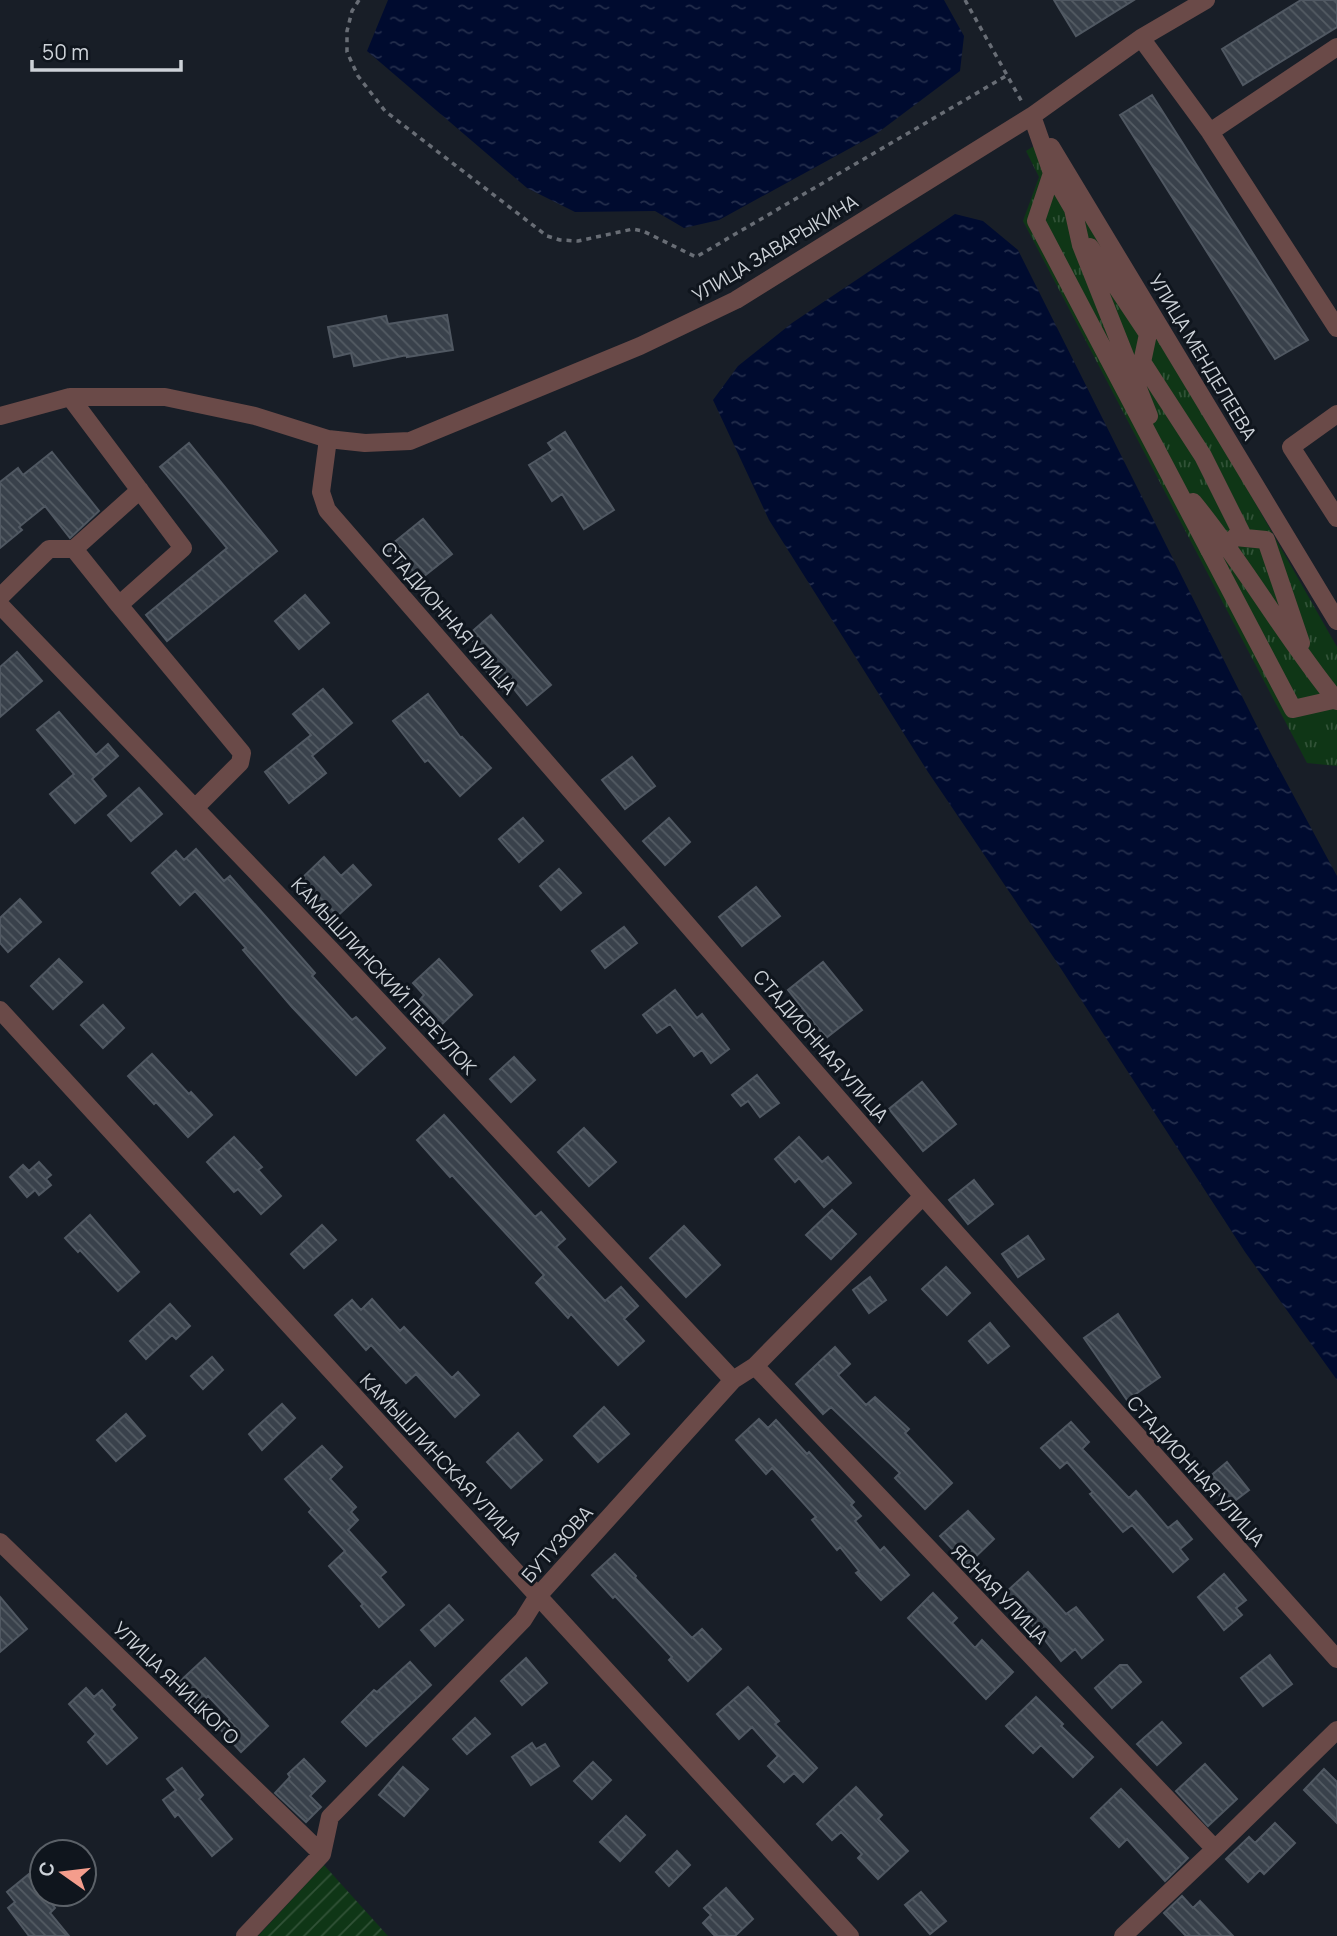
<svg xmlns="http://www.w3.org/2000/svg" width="1337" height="1936" viewBox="0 0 1337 1936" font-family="Manrope,sans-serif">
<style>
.grass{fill:url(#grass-tufts)}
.garden{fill:url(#garden-furrows)}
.water{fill:url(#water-ripples)}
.building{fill:url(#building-back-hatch);stroke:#505862;stroke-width:2}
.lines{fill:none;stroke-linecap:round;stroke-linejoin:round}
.path{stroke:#686d75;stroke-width:3.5;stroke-dasharray:5 5;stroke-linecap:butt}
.minor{stroke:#6a4a48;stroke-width:18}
.labels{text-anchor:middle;stroke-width:6;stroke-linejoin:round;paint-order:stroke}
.street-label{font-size:19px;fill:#cdd2d8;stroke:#0f151d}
</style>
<defs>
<pattern id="grass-tufts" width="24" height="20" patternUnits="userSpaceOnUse" patternTransform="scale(1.75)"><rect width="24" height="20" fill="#0f3616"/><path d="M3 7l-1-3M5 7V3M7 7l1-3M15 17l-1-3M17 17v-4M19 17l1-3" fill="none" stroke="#315237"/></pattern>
<pattern id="garden-furrows" width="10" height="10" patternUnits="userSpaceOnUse" patternTransform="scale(1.75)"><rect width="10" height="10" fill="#0f3616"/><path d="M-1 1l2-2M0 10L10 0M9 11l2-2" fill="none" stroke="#315237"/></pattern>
<pattern id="water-ripples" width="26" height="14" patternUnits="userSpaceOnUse" patternTransform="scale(1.75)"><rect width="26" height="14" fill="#000b2f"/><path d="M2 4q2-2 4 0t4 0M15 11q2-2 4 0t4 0" fill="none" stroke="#242e4c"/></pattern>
<pattern id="building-back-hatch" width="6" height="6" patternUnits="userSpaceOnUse" patternTransform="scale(1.75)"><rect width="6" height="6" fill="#39414b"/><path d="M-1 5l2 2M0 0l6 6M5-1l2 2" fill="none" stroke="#545c64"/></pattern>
</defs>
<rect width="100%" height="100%" fill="#181e27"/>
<path class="grass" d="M1048,137L1337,647V766L1307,763L1023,221L1039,177L1026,151Z"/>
<path class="garden" d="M324,1865L388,1936H258Z"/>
<path class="water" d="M388,0H944L964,36L960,71L876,134L719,220L684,228L655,211L575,212L527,188L367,51Z
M955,214L983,221L1018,250L1269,750L1337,876V1380L1245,1252L1054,958L928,772L769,520L713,400L738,366L792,323Z"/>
<path class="building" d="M1054,0H1134L1076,36Z
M1301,0H1337V27L1243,85L1222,49Z
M1152,95L1308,340L1275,359L1120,115Z
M447,315L453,350L407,357V355L354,366L351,353L334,357L328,327L386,316L388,324Z
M565,432L614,510L584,529L562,494L552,501L529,465L553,450L548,443Z
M189,443L277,551L167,641L146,615L227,548L160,467Z
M52,452L99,511L70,538L45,506L19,527L22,530L0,548V482L18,468L23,475Z
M423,519L452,554L414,584L386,549Z
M305,595L329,623L299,649L275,621Z
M491,615L551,685L527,705L510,684L503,690L480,664L487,658L468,635Z
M17,652L42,681L0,717V667Z
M323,689L352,723L312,756L326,773L289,803L265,772L311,735L293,714Z
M428,694L461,738L462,737L491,768L460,796L428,760L425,762L393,721Z
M59,712L96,755L108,744L118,756L92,779L106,796L75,823L50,794L74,774L37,730Z
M632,757L655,786L625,809L602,780Z
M139,788L162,814L131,841L108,815Z
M523,818L543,841L519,862L499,839Z
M669,818L690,842L665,865L643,841Z
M196,849L224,881L230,876L315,973L312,976L352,1020L356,1017L385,1048L356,1075L292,1007L243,950L246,948L195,891L180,905L152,873L176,851L184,860Z
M324,857L341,876L353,865L371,885L334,919L299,881Z
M559,869L581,893L561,910L540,886Z
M756,887L780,916L742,946L719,917Z
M20,899L41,922L8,952L0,943V918Z
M624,927L637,943L605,968L592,951Z
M59,959L82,982L53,1009L31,986Z
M439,959L472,995L440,1026L418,1002L424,995L413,983Z
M823,962L862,1010L826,1038L788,990Z
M675,990L697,1018L702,1014L729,1049L711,1063L702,1050L694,1056L670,1024L657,1033L643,1015Z
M103,1005L124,1028L103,1048L81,1025Z
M152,1054L189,1094L191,1092L212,1115L188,1137L156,1102L154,1104L128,1076Z
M514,1057L535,1080L511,1102L490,1079Z
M757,1075L779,1103L760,1117L748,1101L741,1106L732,1095Z
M922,1082L956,1124L923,1151L889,1109Z
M444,1115L535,1217L541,1212L565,1239L556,1247L605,1301L621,1287L638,1306L624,1319L644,1341L618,1365L571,1314L568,1318L536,1283L544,1275L452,1175L450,1177L417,1140Z
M584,1128L616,1162L589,1186L558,1152Z
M234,1137L262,1167L258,1170L281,1196L261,1214L238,1189L234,1192L207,1162Z
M799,1137L822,1162L828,1157L851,1183L824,1207L799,1178L795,1182L775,1159Z
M39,1162L51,1175L46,1179L51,1185L39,1195L35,1190L27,1197L10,1177L23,1165L29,1171Z
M974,1180L993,1204L968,1224L949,1200Z
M832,1210L856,1234L831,1259L806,1235Z
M90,1215L139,1272L118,1291L80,1250L78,1252L65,1238Z
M322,1225L336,1240L304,1268L291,1254Z
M684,1226L720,1265L686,1297L650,1258Z
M1028,1236L1044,1259L1018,1277L1002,1254Z
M946,1267L970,1293L947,1315L922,1289Z
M870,1277L886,1300L869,1313L853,1290Z
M372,1299L400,1331L404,1327L452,1378L458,1372L479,1395L455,1417L416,1374L406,1383L371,1345L366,1350L335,1315L352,1300L361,1310Z
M170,1304L190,1326L176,1339L172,1335L146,1359L130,1341Z
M1118,1314L1160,1377L1127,1400L1084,1338Z
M990,1323L1009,1346L988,1363L969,1341Z
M835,1347L850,1364L838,1375L866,1405L875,1397L909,1429L905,1433L952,1483L925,1509L895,1478L900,1473L831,1407L823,1414L796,1384Z
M212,1357L223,1370L203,1389L191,1376Z
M282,1404L295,1418L262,1450L249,1434Z
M604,1407L629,1434L598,1462L574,1436Z
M126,1414L145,1436L116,1461L97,1440Z
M759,1419L768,1428L776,1420L807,1454L809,1452L854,1502L851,1505L861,1516L855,1521L880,1551L884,1547L909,1575L881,1600L856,1573L859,1571L840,1547L837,1550L812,1520L816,1517L772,1468L766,1474L736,1440Z
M1071,1422L1089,1442L1082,1449L1129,1498L1136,1491L1168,1528L1177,1521L1192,1539L1180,1549L1188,1559L1173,1572L1132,1525L1123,1532L1090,1494L1093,1492L1067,1462L1060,1468L1041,1448Z
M518,1433L542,1460L511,1488L487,1462Z
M322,1446L342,1467L330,1479L356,1507L351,1512L358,1520L348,1530L386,1572L380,1577L404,1605L379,1627L361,1606L363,1604L329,1566L345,1551L309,1512L312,1509L285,1479Z
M1227,1462L1249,1490L1228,1506L1207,1479Z
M968,1511L994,1539L967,1565L940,1536Z
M615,1554L636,1576L635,1578L692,1638L702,1629L721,1649L688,1681L669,1660L672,1657L615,1596L613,1598L592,1575Z
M1028,1572L1066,1614L1076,1607L1103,1640L1082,1658L1075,1649L1061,1661L1041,1635L1004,1594Z
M1224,1574L1246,1600L1236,1608L1242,1615L1224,1630L1198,1597Z
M933,1593L957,1618L952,1623L975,1648L982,1640L1013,1672L986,1699L908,1618Z
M0,1597L27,1629L0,1652Z
M449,1605L463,1620L435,1646L421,1630Z
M1270,1655L1292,1684L1263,1706L1241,1678Z
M205,1658L268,1726L241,1752L220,1729L230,1719L208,1696L197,1706L177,1684Z
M526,1658L547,1683L522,1705L501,1681Z
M410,1662L431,1685L366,1746L342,1722L374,1690L377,1692Z
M1120,1665H1127L1141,1682L1112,1708L1095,1688Z
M748,1687L779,1721L775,1724L817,1768L803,1782L794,1773L784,1782L768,1766L778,1756L752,1727L739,1739L717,1714Z
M86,1688L94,1697L102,1690L115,1705L111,1709L137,1738L107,1764L88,1742L96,1734L69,1704Z
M1036,1697L1063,1724L1061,1726L1093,1757L1073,1777L1041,1745L1033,1753L1006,1726Z
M475,1718L490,1734L467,1754L453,1739Z
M1162,1722L1181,1743L1157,1765L1137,1744Z
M532,1743L536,1749L545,1744L559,1766L531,1785L512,1757Z
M304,1759L325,1781L310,1796L321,1807L306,1822L275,1793L290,1777L288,1774Z
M593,1762L611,1780L592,1799L574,1781Z
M1205,1764L1237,1799L1208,1826L1176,1791Z
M403,1767L428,1789L404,1816L379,1795Z
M182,1768L203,1795L199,1799L232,1839L212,1856L178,1814L175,1817L163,1800L176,1790L167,1779Z
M1324,1769L1337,1782V1823L1304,1790Z
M856,1787L882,1815L878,1819L908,1851L878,1879L858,1858L862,1854L841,1832L832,1840L817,1824Z
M1121,1789L1188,1858L1165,1881L1127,1839L1119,1847L1091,1818Z
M626,1816L645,1835L620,1861L600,1842Z
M1275,1823L1295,1843L1264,1874L1260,1870L1248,1882L1226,1859L1249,1837L1255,1843Z
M677,1851L690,1865L669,1886L656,1872Z
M29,1874L42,1891V1894H44L55,1908L50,1913L69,1936H29L8,1908L15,1902L7,1892Z
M726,1888L753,1919L735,1936H715L703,1923L711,1915L704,1908Z
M921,1892L946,1921L930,1934L905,1905Z
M1182,1896L1193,1908L1200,1901L1233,1936H1186L1164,1913Z"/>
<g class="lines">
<path class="path" d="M359,0L352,11L347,31V52L358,76L385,111L547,236L560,240L578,241L633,229L643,231L696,257L1006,76
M965,0L1022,102"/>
<path class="minor" d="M1141,38L1210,132L1337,328
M1032,116L1052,173L1036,221L1293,709L1337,699
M1210,132L1337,47
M1051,147L1337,621
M1052,173L1073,209L1081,245L1149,416
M1090,247L1148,334L1140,372
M1142,362L1203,456L1244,538
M70,397L183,548L119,605L74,549
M1337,414L1291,447L1337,518
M0,416L70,397H165L255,416L328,439L365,443L410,441L640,346L736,300L1032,116L1141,38L1206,0
M328,439L321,492L327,510L923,1196L1337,1659
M1193,502C1245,565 1285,638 1337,701
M1235,537L1266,540L1301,643
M0,597L49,549H74L140,490
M0,605L331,950L733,1380
M119,605L242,753L240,763L195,808
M0,1010L850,1936
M755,1366L1215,1849
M0,1542L322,1854
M245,1936L322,1854L330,1817L523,1620L538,1596L733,1380L755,1366L923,1196
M1123,1936L1215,1849L1337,1730"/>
</g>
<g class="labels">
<g class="street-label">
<text transform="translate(775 248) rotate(-31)" y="7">УЛИЦА ЗАВАРЫКИНА</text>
<text transform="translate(1203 357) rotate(59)" y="7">УЛИЦА МЕНДЕЛЕЕВА</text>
<text transform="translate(449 618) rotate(49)" y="7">СТАДИОННАЯ УЛИЦА</text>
<text transform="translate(384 976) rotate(47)" y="7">КАМЫШЛИНСКИЙ ПЕРЕУЛОК</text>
<text transform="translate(821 1046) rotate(49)" y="7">СТАДИОННАЯ УЛИЦА</text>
<text transform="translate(441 1459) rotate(47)" y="7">КАМЫШЛИНСКАЯ УЛИЦА</text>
<text transform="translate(1196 1471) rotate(48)" y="7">СТАДИОННАЯ УЛИЦА</text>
<text transform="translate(557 1544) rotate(-48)" y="7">БУТУЗОВА</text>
<text transform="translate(1000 1594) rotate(46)" y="7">ЯСНАЯ УЛИЦА</text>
<text transform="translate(176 1683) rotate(44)" y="7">УЛИЦА ЯНИЦКОГО</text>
</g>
</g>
<g transform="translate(63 1873) rotate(284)"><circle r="33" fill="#0f151d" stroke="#5b6168" stroke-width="2"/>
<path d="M0-5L12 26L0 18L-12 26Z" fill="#f49d8c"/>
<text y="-10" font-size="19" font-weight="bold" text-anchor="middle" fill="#cdd2d8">С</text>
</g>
<path d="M32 60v10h149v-10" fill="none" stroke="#cdd2d8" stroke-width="3.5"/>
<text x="42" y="60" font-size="21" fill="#cdd2d8" stroke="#0f151d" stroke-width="5" paint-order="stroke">50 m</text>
</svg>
